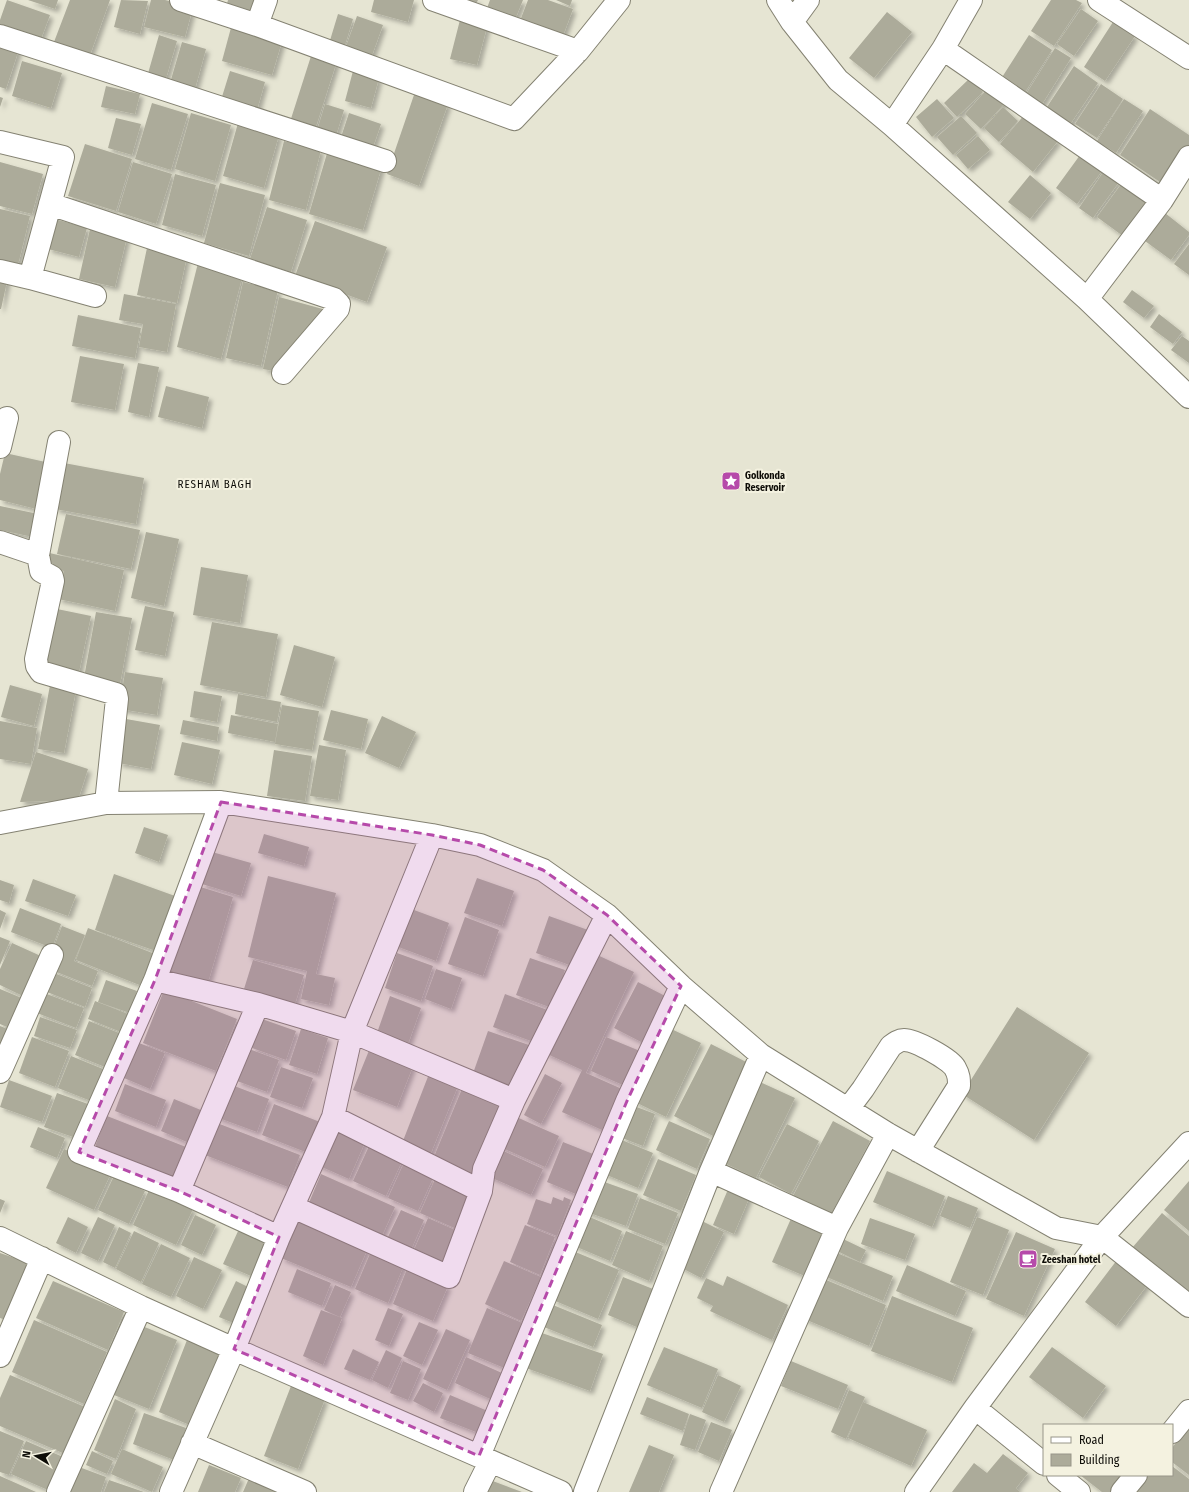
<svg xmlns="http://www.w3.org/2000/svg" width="1189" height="1492" viewBox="0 0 1189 1492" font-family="'Fira Sans Condensed',sans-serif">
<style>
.building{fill:#acab9a;filter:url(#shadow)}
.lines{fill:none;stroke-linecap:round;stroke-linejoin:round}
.minor-casing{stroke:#848272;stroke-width:24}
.minor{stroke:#fff;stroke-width:22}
.marked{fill:#b64aaa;fill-opacity:0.2;stroke:#b64aaa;stroke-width:3;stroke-dasharray:8 5;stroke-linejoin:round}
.labels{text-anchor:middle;stroke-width:4;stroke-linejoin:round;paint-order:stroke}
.poi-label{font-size:10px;font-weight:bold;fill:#0d0c07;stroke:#f4f2e0;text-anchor:start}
.neighbourhood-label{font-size:11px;letter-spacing:1px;fill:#0d0c07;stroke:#f4f2e0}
</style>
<defs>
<filter id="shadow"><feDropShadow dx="3.5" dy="3.5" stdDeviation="2" flood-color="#0004"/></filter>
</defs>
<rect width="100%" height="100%" fill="#e6e5d3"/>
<path class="building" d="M7,0L50,15L41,39L0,24V20Z
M28,0H58L55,9Z
M70,0H110L90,55L54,42Z
M121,0L148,1L140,34L114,27Z
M151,0H165L193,7L185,37L144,27Z
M228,0H263L256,22L225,11Z
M374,0H414L408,22L371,12Z
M454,0H478L474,8Z
M490,0H523L514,22L486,11Z
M528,0H548L573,9L561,41L518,26Z
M556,0H572L570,6Z
M1051,0H1076L1082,3L1054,46L1031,31Z
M1081,9L1098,21L1074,56L1057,44Z
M887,12L912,32L874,78L849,58Z
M338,14L353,19L343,52L328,47Z
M357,16L383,25L370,61L344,52Z
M461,16L488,23L477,65L450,59Z
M1113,22L1135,36L1105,81L1084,67Z
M232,24L283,38L272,75L222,61Z
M159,35L177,41L165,82L147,77Z
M1029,35L1052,50L1022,97L999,82Z
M182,42L206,49L195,89L170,83Z
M0,43L19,49L6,89L0,87Z
M1055,48L1071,58L1039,109L1023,99Z
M312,53L337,61L314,133L289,125Z
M22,61L62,73L51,108L12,96Z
M1074,66L1098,83L1069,126L1045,110Z
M230,71L265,82L257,110L221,100Z
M353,71L379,78L371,108L345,101Z
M970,78L983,92L957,117L944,103Z
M1101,84L1123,99L1097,138L1075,124Z
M106,86L140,94L135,114L101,107Z
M988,88L1005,103L981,129L965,114Z
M415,92L448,104L419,186L387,174Z
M0,97L3,98L0,107Z
M937,99L954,118L932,137L916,117Z
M1124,99L1143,111L1116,153L1097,141Z
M152,103L188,114L171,170L135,159Z
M325,104L344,110L335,139L316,134Z
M1003,107L1018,121L999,142L984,128Z
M1150,109L1189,135V145L1163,184L1120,155Z
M191,113L231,125L215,181L175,169Z
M349,113L381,124L371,153L339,143Z
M1025,114L1058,141L1033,172L1000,144Z
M961,116L977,133L953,155L937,137Z
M116,118L141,124L132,155L108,148Z
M238,123L279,135L264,188L223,176Z
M978,136L990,150L968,169L956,155Z
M284,141L321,150L306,210L269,200Z
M85,144L132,159L116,211L68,196Z
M328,150L382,166L363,230L309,214Z
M1083,151L1105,167L1077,204L1056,188Z
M0,162L43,174L32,214L0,206Z
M133,162L172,174L156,224L118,212Z
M1104,171L1119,182L1093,218L1079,208Z
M175,174L216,185L202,236L162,225Z
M1030,175L1051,193L1030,219L1008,202Z
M220,183L265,195L249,256L204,243Z
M1122,183L1148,202L1123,236L1097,217Z
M267,207L307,220L291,272L250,259Z
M0,209L30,216L18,265L0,261Z
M1165,213L1189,232V235L1171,260L1145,241Z
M55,219L87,228L79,257L48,249Z
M315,221L387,247L367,302L295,276Z
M90,229L127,237L115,287L79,279Z
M1189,244V275L1174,264Z
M147,248L187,256L177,303L137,295Z
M198,263L243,274L221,359L177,347Z
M0,275L8,277L1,309H0Z
M243,282L278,290L261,366L226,358Z
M1132,290L1154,306L1144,318L1123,302Z
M124,294L176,304L167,352L139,347L143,324L119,320Z
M279,297L330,311L279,372L263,369Z
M1159,314L1182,332L1173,344L1150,327Z
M78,315L141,328L135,358L72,346Z
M1182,336L1189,341V363L1171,350Z
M80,356L124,364L115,410L71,402Z
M138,363L159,367L149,417L128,412Z
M166,386L209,397L202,428L158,417Z
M5,453L50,463L40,510L0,500V474Z
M64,463L144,478L136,524L55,509Z
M0,506L43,515L38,538L0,530Z
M66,514L140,530L131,569L57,554Z
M146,532L179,539L164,606L131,598Z
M45,552L124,570L115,611L58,599L64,571L42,566Z
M201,567L248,575L240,623L193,615Z
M145,606L174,612L165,656L135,650Z
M57,609L91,616L78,677L45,670Z
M96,612L132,618L119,690L83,683Z
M212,622L278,634L266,697L200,685Z
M294,645L335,657L322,707L280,695Z
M125,672L163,678L157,715L119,709Z
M51,680L77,685L64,753L38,749Z
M10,685L42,694L34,726L1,717Z
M194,691L222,696L217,722L190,717Z
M238,694L281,702L277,722L235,714Z
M282,705L319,711L312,750L275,744Z
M331,710L368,719L361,749L323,740Z
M231,715L278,724L275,742L228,733Z
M382,716L416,732L399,768L365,753Z
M126,719L160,725L151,769L118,763Z
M183,720L219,727L217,741L180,734Z
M0,721L37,728L31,764L0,759Z
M182,742L220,750L212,784L174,775Z
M319,745L346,750L338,800L310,796Z
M274,750L312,756L305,801L267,796Z
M36,752L88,769L78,800L20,802Z
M144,827L168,835L159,862L135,853Z
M264,834L309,847L304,866L258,853Z
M212,852L251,863L241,896L202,884Z
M114,874L175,896L156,951L95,930Z
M268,876L336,893L316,974L335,978L329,1005L301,999L307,971L248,957Z
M477,878L514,891L502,926L464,913Z
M33,879L76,895L68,916L25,901Z
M0,880L14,885L9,903L0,900Z
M194,885L233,897L207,986L168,974Z
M406,907L449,923L436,961L393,945Z
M20,908L61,924L52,948L11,932Z
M0,910L6,913L0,929Z
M549,916L588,930L575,967L536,953Z
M465,917L499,930L483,976L448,964Z
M62,926L85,935L74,961L98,971L92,986L54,971L52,952Z
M88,928L155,954L142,986L76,960Z
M0,937L10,941L0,965Z
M12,943L43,957L25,997L0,985V969Z
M397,953L433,966L421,1001L385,988Z
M593,953L634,972L586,1073L622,1089L602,1130L562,1112L582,1070L545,1053Z
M530,958L565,970L552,1008L516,995Z
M253,960L304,975L295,1004L244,989Z
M436,969L462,978L451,1009L425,999Z
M54,973L92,988L85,1007L47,992Z
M106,980L137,991L130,1013L98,1002Z
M638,982L669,998L645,1044L614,1028Z
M0,989L24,999L12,1029L0,1024Z
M164,990L237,1019L216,1071L143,1043Z
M44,993L84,1008L76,1028L37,1013Z
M505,994L550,1011L539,1044L493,1027Z
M390,996L421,1008L408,1044L377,1033Z
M95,1001L128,1014L121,1032L88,1019Z
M1017,1007L1089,1053L1034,1140L962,1094Z
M40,1017L77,1030L70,1048L34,1036Z
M262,1019L296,1031L286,1060L252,1048Z
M89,1021L119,1033L105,1067L75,1055Z
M0,1026L10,1030L0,1055Z
M667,1027L701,1043L666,1117L633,1101Z
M301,1029L328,1038L317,1074L289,1065Z
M488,1031L529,1045L512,1094L471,1079Z
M32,1037L69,1051L55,1087L19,1073Z
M606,1037L640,1051L625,1086L591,1071Z
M139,1043L165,1053L150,1089L124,1078Z
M711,1044L752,1065L715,1137L674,1116Z
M370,1048L413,1066L397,1107L353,1090Z
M249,1049L279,1060L267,1092L237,1081Z
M71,1056L103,1069L91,1101L58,1088Z
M281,1067L313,1078L302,1108L270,1097Z
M429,1074L458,1086L429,1158L401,1146Z
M545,1074L562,1083L541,1124L524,1115Z
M9,1080L52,1096L42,1122L0,1107Z
M760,1082L795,1098L756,1178L722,1162Z
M125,1084L166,1100L156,1127L115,1111Z
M229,1084L269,1099L257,1132L216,1117Z
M464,1084L505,1101L473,1181L431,1164Z
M57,1093L88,1104L76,1138L44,1127Z
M174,1099L208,1113L194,1145L161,1131Z
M274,1104L320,1122L308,1153L262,1135Z
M634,1106L655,1114L643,1146L622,1138Z
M512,1115L559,1136L545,1167L498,1146Z
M107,1116L186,1147L172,1185L92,1154Z
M669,1121L710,1139L697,1169L656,1150Z
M833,1121L870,1141L830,1216L793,1196Z
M217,1123L300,1155L288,1187L205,1155Z
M787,1124L819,1141L791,1194L759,1177Z
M333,1125L366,1140L349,1179L315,1164Z
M38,1127L65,1138L57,1158L30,1147Z
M617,1138L653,1153L638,1188L602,1173Z
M563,1142L593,1154L578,1195L547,1182Z
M370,1144L403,1159L386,1196L353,1181Z
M497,1148L543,1169L531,1195L485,1175Z
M64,1149L112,1171L94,1210L46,1188Z
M658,1159L696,1175L681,1211L643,1195Z
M403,1165L433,1178L418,1211L388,1198Z
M887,1171L945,1196L932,1227L873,1202Z
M321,1174L395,1207L381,1238L308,1205Z
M114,1176L145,1191L129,1224L98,1210Z
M436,1177L475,1195L459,1230L420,1213Z
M596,1179L638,1194L626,1226L584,1211Z
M1189,1181V1231L1164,1210Z
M729,1187L750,1196L734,1234L713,1225Z
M150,1188L193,1209L176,1245L133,1225Z
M948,1196L978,1208L970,1228L940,1216Z
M553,1197L563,1201L564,1197L571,1200L557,1236L527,1224L536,1199L551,1204Z
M640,1198L678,1213L665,1244L628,1229Z
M0,1199L5,1201L0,1213Z
M401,1210L424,1220L411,1250L387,1239Z
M1162,1213L1189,1236V1291L1186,1295L1132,1248Z
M793,1214L827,1229L807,1277L772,1262Z
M195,1215L216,1225L202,1255L181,1245Z
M585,1215L622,1231L610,1261L572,1245Z
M68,1217L88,1227L76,1253L56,1243Z
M98,1217L115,1225L98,1261L81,1253Z
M977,1217L1009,1230L983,1295L950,1282Z
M428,1218L462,1233L447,1267L413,1252Z
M870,1218L915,1234L905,1260L861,1244Z
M298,1219L368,1248L351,1287L281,1258Z
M702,1221L724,1232L701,1278L678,1266Z
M525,1225L555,1237L540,1275L510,1262Z
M119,1227L131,1233L115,1268L103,1262Z
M239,1229L267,1242L251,1276L223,1264Z
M134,1231L159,1243L141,1282L116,1269Z
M626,1231L663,1246L649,1281L612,1265Z
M1016,1232L1055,1249L1024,1316L986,1299Z
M841,1238L866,1250L860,1262L835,1250Z
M161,1244L190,1258L171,1297L142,1284Z
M372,1249L405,1263L388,1303L355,1289Z
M573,1251L619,1270L598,1319L553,1300Z
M832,1251L893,1276L883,1301L822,1275Z
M0,1253L32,1264L12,1322L0,1318Z
M194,1257L222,1270L203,1309L176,1296Z
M1117,1260L1148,1284L1116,1326L1085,1302Z
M504,1261L541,1277L521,1321L485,1304Z
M907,1265L966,1291L955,1316L896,1291Z
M297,1269L331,1283L322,1306L288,1292Z
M407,1269L448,1286L433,1321L393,1304Z
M727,1276L788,1305L772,1340L710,1311L713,1306L697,1298L706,1278L723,1286Z
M623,1277L653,1289L639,1328L608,1315Z
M819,1277L886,1305L869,1346L802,1318Z
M53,1281L124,1312L108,1350L36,1318Z
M236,1281L254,1290L238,1325L219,1317Z
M335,1285L351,1292L340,1317L324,1310Z
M892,1296L973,1328L952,1382L871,1351Z
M553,1305L602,1325L593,1347L544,1327Z
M388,1308L403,1314L389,1346L375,1340Z
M487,1308L532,1327L514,1372L468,1353Z
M321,1310L342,1318L323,1365L303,1356Z
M34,1320L107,1352L84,1404L12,1372Z
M419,1322L438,1330L422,1365L403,1356Z
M142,1326L177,1340L149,1409L114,1395Z
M446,1329L470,1340L447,1390L423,1379Z
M539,1332L603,1354L590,1391L526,1368Z
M187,1340L221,1354L192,1426L159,1412Z
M664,1347L718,1369L702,1408L647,1385Z
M1052,1347L1106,1386L1083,1418L1029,1377Z
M353,1349L379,1362L370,1380L344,1369Z
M386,1350L402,1358L388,1388L372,1380Z
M466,1357L511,1377L499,1403L455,1383Z
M403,1361L421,1369L408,1400L390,1393Z
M791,1361L848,1385L838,1409L781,1386Z
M10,1375L85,1407L65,1454L0,1426V1398Z
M718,1375L741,1386L724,1422L702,1412Z
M423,1383L443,1393L434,1412L413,1401Z
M291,1386L325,1399L298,1469L264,1456Z
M849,1390L865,1397L846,1439L831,1432Z
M450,1395L490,1412L481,1434L440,1418Z
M647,1397L689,1414L683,1431L640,1414Z
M115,1399L136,1409L116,1459L94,1450Z
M863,1402L927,1430L911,1466L848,1438Z
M144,1413L186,1428L174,1460L133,1444Z
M690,1414L706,1420L695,1450L680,1445Z
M711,1422L732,1430L719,1461L698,1452Z
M1189,1425V1475L1172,1462V1448Z
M0,1431L24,1441L9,1475L0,1472Z
M26,1441L63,1457L48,1490L11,1474Z
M649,1445L674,1455L659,1492H629Z
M122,1449L163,1467L152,1492L111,1474Z
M92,1451L113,1461L107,1474L86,1465Z
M1003,1454L1028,1473L1016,1488L1020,1492H952L974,1463L987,1473Z
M209,1465L241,1478L235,1492H198Z
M1172,1466L1189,1479V1492H1131L1144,1475H1172Z
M79,1467L106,1477L101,1492H70Z
M1080,1475H1124L1111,1492H1102Z
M0,1476L36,1492H0Z
M250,1476L278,1488L276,1492H243Z
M109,1480L144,1492H104Z
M490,1480L522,1492H485Z"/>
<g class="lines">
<defs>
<path id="minor" d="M181,0L257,25L514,119L578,51L619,0
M434,0L578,51
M778,0L792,22L838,80L892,125L1087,299L1189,397
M1099,0L1189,58
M792,22L808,0
M257,25L266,0
M0,36L385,161
M943,49L1162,200
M892,125L943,49L971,0
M0,142L63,157L30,278L0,271
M50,204L334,299L339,304L338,309L283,373
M30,278L95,296
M1087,299L1162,200L1189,157
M59,442L38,555L41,571L52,577L53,581L36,659L37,666L41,672L116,694L117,699L106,803
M0,447L7,418
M0,542L38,555
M221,802L155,980L79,1152L179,1191L279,1237
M0,823L106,803L221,802L432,835L480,845L543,870L607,915L681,986L761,1055L888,1134L1056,1228L1102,1237L1189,1143
M155,980L258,1004L352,1032L514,1100
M0,1072L52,955
M848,1109L863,1089L891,1046C895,1043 899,1040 904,1040C915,1040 950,1059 955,1068C959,1075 959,1079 959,1086L918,1151
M333,1117L481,1191
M711,1171L837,1228
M179,1191L258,1004
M293,1207L449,1277L481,1191L484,1169L514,1100L607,915
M0,1238L141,1307L234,1349L561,1492
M0,1356L42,1258
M975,1408L1044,1464
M1172,1432L1189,1411
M192,1443L305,1492
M479,1456L627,1101L681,986
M1058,1475L1079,1492
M58,1492L141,1307
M171,1492L234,1349L279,1237L333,1117L352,1032L432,835
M475,1492L490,1462
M585,1492L711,1171L761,1055
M721,1492L837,1228L888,1134
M916,1492L975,1408L1102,1237L1189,1306
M1122,1492L1136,1475"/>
</defs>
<use href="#minor" class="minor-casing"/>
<use href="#minor" class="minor"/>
</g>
<path class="marked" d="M221,802L432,835L480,845L543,870L607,915L681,986L627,1101L479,1456L234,1349L279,1237L179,1191L79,1152L155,980Z"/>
<defs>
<symbol id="sight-square" viewBox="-11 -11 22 22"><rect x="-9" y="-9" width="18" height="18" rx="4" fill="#b64aaa" stroke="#f4f2e0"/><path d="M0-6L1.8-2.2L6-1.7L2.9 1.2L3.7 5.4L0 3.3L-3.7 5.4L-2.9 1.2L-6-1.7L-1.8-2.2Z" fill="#fff"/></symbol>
<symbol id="cafe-square" viewBox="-11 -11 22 22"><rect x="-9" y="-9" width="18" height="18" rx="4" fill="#b64aaa" stroke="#f4f2e0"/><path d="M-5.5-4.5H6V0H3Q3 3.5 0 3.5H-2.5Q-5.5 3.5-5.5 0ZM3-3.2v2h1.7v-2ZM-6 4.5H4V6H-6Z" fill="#fff"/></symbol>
</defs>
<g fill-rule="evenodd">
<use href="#sight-square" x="720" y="470" width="22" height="22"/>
<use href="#cafe-square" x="1017" y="1248" width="22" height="22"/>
</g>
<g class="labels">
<g class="poi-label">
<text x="745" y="479">Golkonda<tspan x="745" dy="12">Reservoir</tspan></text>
<text x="1042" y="1263">Zeeshan hotel</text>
</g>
<g class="neighbourhood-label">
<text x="215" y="488">RESHAM BAGH</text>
</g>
</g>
<rect x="1043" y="1424" width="130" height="52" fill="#f4f2e0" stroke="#989689"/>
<rect x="1051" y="1437" width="20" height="6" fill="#ffffff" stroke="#989689"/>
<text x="1079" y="1444" font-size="12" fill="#0d0c07">Road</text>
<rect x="1051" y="1454" width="20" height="12" fill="#acab9a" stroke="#989689"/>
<text x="1079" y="1464" font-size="12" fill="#0d0c07">Building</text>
<g transform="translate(36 1456) rotate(280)" stroke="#f4f2e0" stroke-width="3" paint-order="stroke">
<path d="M0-3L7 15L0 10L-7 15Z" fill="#0d0c07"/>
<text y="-6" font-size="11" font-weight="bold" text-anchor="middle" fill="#0d0c07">N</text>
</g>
</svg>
